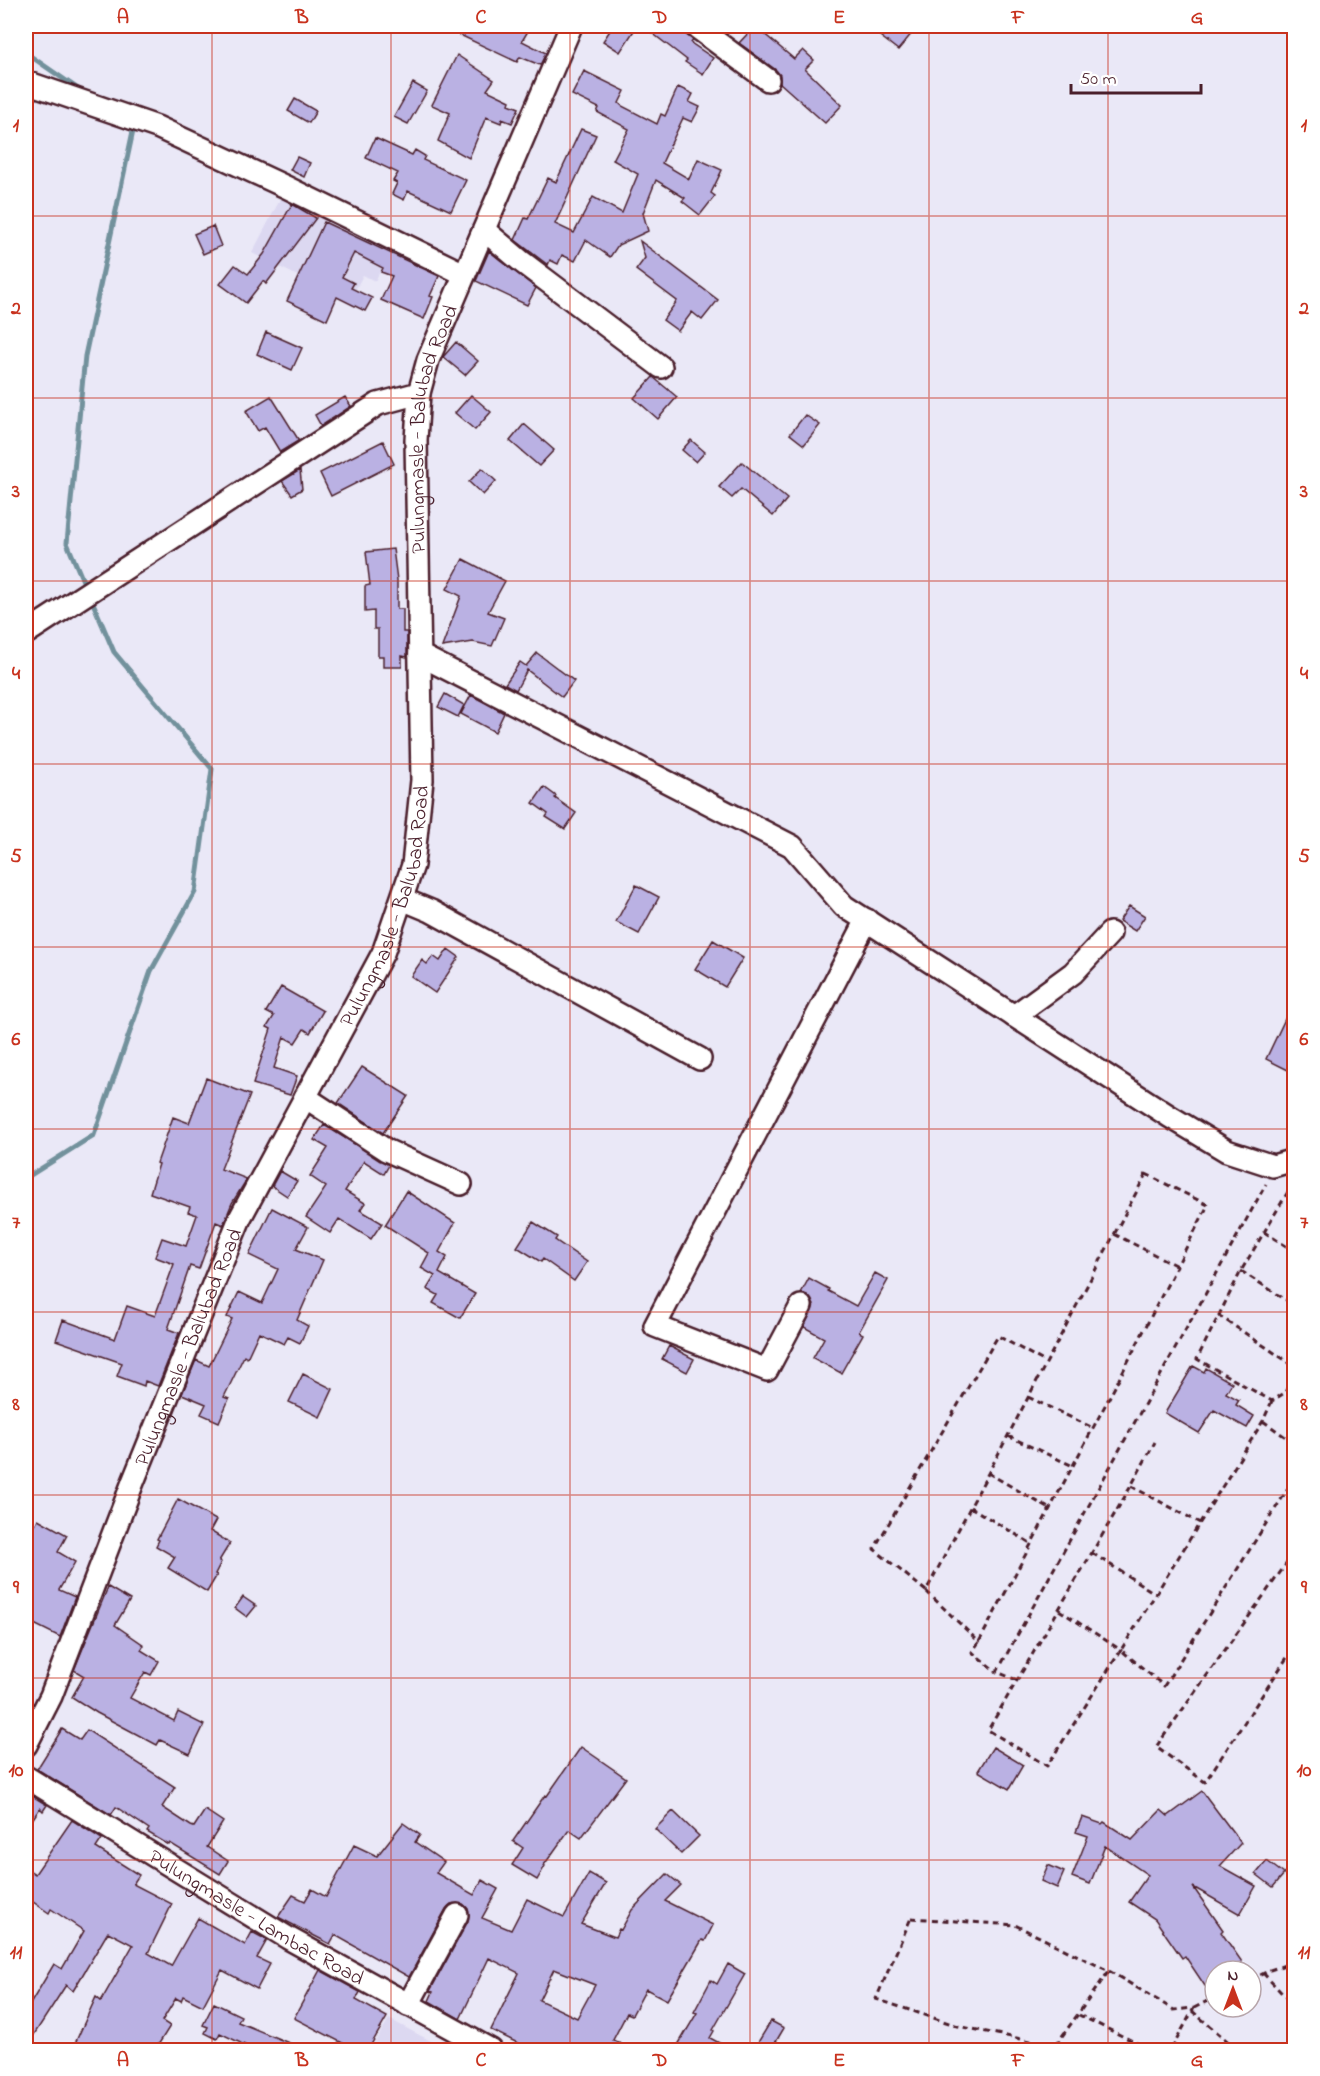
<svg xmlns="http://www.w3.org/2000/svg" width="1320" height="2076" viewBox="0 0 1320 2076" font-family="'Indie Flower',sans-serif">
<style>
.built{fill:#dcd8f1}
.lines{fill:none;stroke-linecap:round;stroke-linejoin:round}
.stream{stroke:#72919c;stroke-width:5}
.building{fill:#bab1e3;stroke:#4a1f2b;stroke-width:1.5;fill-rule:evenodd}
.minor-casing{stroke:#4a1f2b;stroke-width:26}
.path{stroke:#4a1f2b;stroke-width:3;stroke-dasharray:6 4.5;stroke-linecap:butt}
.minor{stroke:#fff;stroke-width:21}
.grid{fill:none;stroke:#c8321e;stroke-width:1.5;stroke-opacity:0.55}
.labels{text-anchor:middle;stroke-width:4.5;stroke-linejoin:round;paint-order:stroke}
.street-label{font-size:21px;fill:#4a1f2b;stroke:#fff}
.neatline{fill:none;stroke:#c8321e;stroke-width:2}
.grid-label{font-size:20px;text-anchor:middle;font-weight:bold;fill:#c8321e}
</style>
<rect width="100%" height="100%" fill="#eae8f7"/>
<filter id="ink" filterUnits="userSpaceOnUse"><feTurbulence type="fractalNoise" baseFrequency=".0167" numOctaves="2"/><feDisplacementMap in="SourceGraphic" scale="12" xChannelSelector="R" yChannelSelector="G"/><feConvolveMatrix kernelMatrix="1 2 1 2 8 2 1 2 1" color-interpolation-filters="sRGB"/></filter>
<g filter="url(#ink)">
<path class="built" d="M283,194L392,249L375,281L363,275L349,302L252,253Z
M389,2019L448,2050H370Z"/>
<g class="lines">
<path class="stream" d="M26,53L81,91
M86,588L67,543L85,356L133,131
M26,1178L94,1135L151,971L195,892L212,769L114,652L90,596"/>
</g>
<path class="building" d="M441,26H531L522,41L546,53L540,65L520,57L517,62Z
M613,26H637L620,52L603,41Z
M643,26H674L693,40L691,43L713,58L703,74L685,62L687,60Z
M755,26L794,59L803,50L814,60L805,69L842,105L825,123L780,83V75L776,70L739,43Z
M883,26H918L898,50L876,33Z
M457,55L494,80L487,90L510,101L509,104L519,108L512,123L502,119L501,123L486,117L469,158L438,141L450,113L432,105Z
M584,71L625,91L619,103L622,106L657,124L661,114L665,116L678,87L693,94L689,102L700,107L692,122L683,118L662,163L689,179L698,159L722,170L711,193L715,196L700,215L682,201L685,198L656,180L643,213L648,231L618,245L610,257L586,240L575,261L562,255L558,264L550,260L548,265L515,240L525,218L528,219L548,178L556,182L581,129L596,135L555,224L574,233L593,197L622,213L638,174L613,160L629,129L597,112L599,108L572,95Z
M413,83L427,91L408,124L394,117Z
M295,99L316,111L309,123L288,111Z
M375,138L412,155L415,150L425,156L423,160L466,180L451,211L408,191L404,200L392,194L397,183L393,181L398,173L366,158Z
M297,157L310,163L304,177L290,170Z
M292,204L316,218L266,284L263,281L246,303L220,284L235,265L248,274L264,254Z
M324,222L439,276L430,296L433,297L424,319L381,300L392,276L381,272L383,268L354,253L342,277L354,283L351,288L372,298L365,311L337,297L327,320L287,301Z
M213,226L221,246L203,254L194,234Z
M640,241L718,300L702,320L692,312L678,331L663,320L677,301L636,270L645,258Z
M489,251L536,288L527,305L476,281Z
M266,332L302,348L292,370L257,354Z
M456,342L478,361L465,375L443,357Z
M653,377L677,397L658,419L634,398Z
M471,395L491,412L475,430L455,413Z
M271,396L298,439V441L280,452L265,427L258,431L246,411Z
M345,397L351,406L321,426L315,415Z
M805,415L820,425L804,445L790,434Z
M524,424L554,450L539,466L510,441Z
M691,440L705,452L696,462L682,450Z
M383,441L394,464L331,496L320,473Z
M742,462L787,499L773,516L741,489L732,498L719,487Z
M482,468L496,481L483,495L469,482Z
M300,470L302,489L292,495L282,481Z
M393,549L397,580V609H403V632H407V657L402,656V667H383V656H378V629H374V611L365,612V586L370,585L366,552Z
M463,559L505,581L488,612L504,618L492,646L473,642L442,647L461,596L447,589Z
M537,653L574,681L562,697L527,670L516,690L505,684L520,662L526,666Z
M445,694L464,705L458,717L438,707Z
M471,695L504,713L495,732L461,714Z
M544,787L556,796L555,798L576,813L565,829L546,817L548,814L533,803Z
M636,885L659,897L639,934L616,922Z
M1129,906L1145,916L1135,931L1119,921Z
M713,940L743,958L725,987L695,969Z
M448,949L459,957L435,993L411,976L422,960L427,964L433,956L440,961Z
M281,987L323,1011L310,1033L304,1029L295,1043L284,1037L274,1068L297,1076L290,1095L253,1084L271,1029L267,1027L274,1016L266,1012Z
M1294,1000V1073L1266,1059Z
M362,1067L408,1096L383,1133L338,1103Z
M206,1078L250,1095L221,1169L247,1179L232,1203L223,1225L216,1222L199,1269L190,1266L168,1329L179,1333L158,1386L145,1381L144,1386L117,1376L122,1363L56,1340L63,1320L115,1339L127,1306L155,1316L174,1264L155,1257L162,1238L186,1246L197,1215L188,1212L190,1207L150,1193L159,1164L157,1163L173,1117L189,1123Z
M324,1125L389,1165L384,1174L364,1161L345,1191L365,1203L360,1210L382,1223L371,1239L339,1219L330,1233L306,1217L326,1187L310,1176L328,1148L314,1140Z
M280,1171L297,1181L287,1196L272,1186Z
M406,1191L455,1223L439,1252L447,1257L439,1273L475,1294L460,1318L433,1303L438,1295L427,1289L435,1276L421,1268L429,1253L385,1225Z
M272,1208L308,1227L296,1249L323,1260L297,1320L308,1326L300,1343L288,1337L284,1344L259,1332L247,1358L244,1356L224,1397L229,1399L219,1422L201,1414L206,1404L182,1394L196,1360L209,1366L232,1319L227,1317L239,1292L262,1303L278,1269L249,1255Z
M533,1222L557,1237L555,1240L587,1262L574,1281L543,1259L541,1262L517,1247Z
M875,1273L888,1280L859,1332L863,1334L841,1373L813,1358L824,1338L804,1327L814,1305L807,1295L801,1293L809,1278L829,1289L828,1291L856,1306Z
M669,1346L694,1359L687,1372L662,1359Z
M1193,1366L1204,1372L1206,1368L1232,1383L1226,1393L1239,1400L1236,1405L1254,1416L1247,1428L1214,1410L1199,1433L1165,1413Z
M303,1374L333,1389L320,1417L289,1402Z
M178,1499L216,1520L210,1531L230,1543L219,1561L221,1562L215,1574L217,1575L207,1592L168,1568L175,1557L156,1546L159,1540L157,1539Z
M38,1519L67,1535L58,1552L75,1562L59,1590L75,1597L60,1637L26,1620V1543Z
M108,1587L130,1600L115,1625L144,1645L141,1650L159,1661L151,1675L145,1672L130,1698L174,1721L178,1712L204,1725L190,1754L160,1740L157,1745L97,1713L72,1697L84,1676L74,1670Z
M243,1597L256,1606L247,1617L235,1608Z
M62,1729L80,1740L87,1730L175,1787L162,1807L191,1826L194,1827L205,1810L223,1822L207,1847L228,1861L220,1874L170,1843L169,1845L147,1832L149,1829L116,1807L111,1815L37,1769Z
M581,1747L626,1778L581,1838L569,1830L544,1865L545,1866L537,1880L512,1865L523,1848L513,1841L545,1795L547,1796Z
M993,1747L1023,1765L1009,1789L978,1771Z
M1202,1791L1241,1843L1220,1866L1256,1886L1240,1914L1193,1887L1223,1930L1221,1932L1242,1962L1228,1971H1215V1980L1205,1986L1185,1956L1182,1958L1155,1919L1129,1902L1148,1875L1105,1846L1090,1884L1072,1877L1088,1836L1076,1832L1082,1817L1102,1824L1104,1822L1132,1840L1161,1810L1168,1816Z
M26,1792L47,1805L43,1811L40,1808L26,1829Z
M673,1811L699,1836L681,1854L655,1829Z
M72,1820L102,1839L96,1848L139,1875L133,1884L172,1904L148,1953L171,1966L198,1918L245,1945L252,1932L267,1940L257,1958L270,1964L257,1989L222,1970L203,2006L183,1996L181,2001L176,1998L162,2021L170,2026L155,2050H72L96,1997L101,2001L133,1945L108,1932L73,1991L66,1985L26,2047V2011L54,1964L62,1969L84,1931L51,1909L49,1913L26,1897V1868L35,1874Z
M403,1823L420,1835L415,1842L444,1862L436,1873L474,1895L482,1880L498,1889L482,1918L511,1930L527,1899L564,1917L589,1873L606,1883L581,1924L615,1937L619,1929L621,1930L632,1910L667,1874L681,1885L665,1901L713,1925L705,1941L702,1940L667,2000L646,1989L632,2015L627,2013L613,2040L632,2050H532L491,2030L519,1973L489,1958L460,2019L429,2001L433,1992L430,1991L468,1921V1909L463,1904H451L446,1909L409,1977L335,1935L330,1944L278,1917L293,1895L305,1901L312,1889L326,1897L354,1845L377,1856ZM554,1969L595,1985L577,2018L539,2000Z
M1267,1861L1284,1874L1273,1887L1256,1874Z
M1048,1865L1064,1872L1057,1888L1041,1881Z
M728,1964L745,1974L713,2030L714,2031L710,2038L732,2050H675L697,2013L694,2012L711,1980L717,1984Z
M320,1970L360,1992L356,2000L387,2017L368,2050H356L294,2018Z
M214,2003L241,2016L238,2022L306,2050H242L245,2045L220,2033L217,2039L205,2033L208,2027L203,2025Z
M771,2021L784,2028L771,2050H768L757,2044Z"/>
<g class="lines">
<defs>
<g id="minor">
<path d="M695,26L768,80"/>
<path d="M26,82L157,127L286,187L464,274"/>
<path d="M484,230L522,262L661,367"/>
<path d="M26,633L378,404L419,393"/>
<path d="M420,655L792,846L844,906L1169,1116L1227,1151L1273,1166L1294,1160"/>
<path d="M402,899L431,911L700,1059"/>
<path d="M1014,1016L1073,973L1110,933"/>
<path d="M305,1097L386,1150L461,1184"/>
<path d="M801,1306L767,1370L655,1326L867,920"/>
<path id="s1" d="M26,1745L51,1696L133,1482L240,1218L383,953L413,865L422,780L416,440L419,393L428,360L571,26"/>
<path id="s2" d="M26,1777L288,1938L491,2050"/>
<path d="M408,2005L457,1915"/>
</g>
</defs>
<use href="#minor" class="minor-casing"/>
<path class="path" d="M1146,1174L1208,1205L1118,1381L979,1642L926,1591Z
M1294,1187L1292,1185L1241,1271L1197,1359L1272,1401L1286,1392L1294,1377
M1264,1232L1294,1251
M1114,1234L1177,1266
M1241,1271L1294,1305
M1218,1315L1294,1366
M1028,1397L1093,1428
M1272,1401L1263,1421L1121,1650L1164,1686L1294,1479
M1263,1421L1294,1443
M1008,1436L1073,1466
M988,1473L1050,1509
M1131,1486L1200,1523
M970,1507L1032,1544
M1092,1553L1156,1594
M1294,1553L1156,1747L1205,1782L1294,1647
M926,1591L874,1549L998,1336L1045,1362
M1059,1610L1121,1650L1047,1766L988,1730L1131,1486L1155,1442
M979,1642L972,1652L997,1672
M1017,1680L997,1672L1266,1184
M911,1918L1015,1925L1109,1971L1055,2046L958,2026L876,1999Z
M1109,1971L1174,2010L1194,2008L1171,2050
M1263,1973L1294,2006
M1251,1980L1270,1970L1294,1962
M1194,2008L1215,1997
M1192,2011L1238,2050
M1079,2015L1151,2050
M1293,2050L1294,2049"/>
<use href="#minor" class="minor"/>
</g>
</g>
<path class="grid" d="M212,26V2050M391,26V2050M570,26V2050M750,26V2050M929,26V2050M1108,26V2050M26,216H1294M26,398H1294M26,581H1294M26,764H1294M26,947H1294M26,1129H1294M26,1312H1294M26,1495H1294M26,1678H1294M26,1860H1294"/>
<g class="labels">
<g class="street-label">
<text dy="7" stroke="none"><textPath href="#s1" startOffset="1402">Pulungmasle - Balubad Road</textPath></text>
<text dy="7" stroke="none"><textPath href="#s1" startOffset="916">Pulungmasle - Balubad Road</textPath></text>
<text dy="7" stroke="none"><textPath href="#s1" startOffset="430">Pulungmasle - Balubad Road</textPath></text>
<text dy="7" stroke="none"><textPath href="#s2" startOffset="270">Pulungmasle - Lambac Road</textPath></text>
</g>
</g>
<rect width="1320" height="2076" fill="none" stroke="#fff" stroke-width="66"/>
<g transform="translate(1233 1989)"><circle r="28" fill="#ffffff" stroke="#b7a5aa" stroke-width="1.5"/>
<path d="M0-4.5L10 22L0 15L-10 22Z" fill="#c8321e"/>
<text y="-9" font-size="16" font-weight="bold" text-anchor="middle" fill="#4a1f2b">N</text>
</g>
<path d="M1071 84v9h130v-9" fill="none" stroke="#4a1f2b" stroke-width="3"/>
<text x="1080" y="84" font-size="18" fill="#4a1f2b" stroke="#ffffff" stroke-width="4.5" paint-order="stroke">50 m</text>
<rect x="33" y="33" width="1254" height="2010" class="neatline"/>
<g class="grid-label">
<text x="123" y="23">A</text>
<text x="302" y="23">B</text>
<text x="481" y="23">C</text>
<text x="660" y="23">D</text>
<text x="839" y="23">E</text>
<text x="1018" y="23">F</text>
<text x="1197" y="23">G</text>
<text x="16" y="131">1</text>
<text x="1304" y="131">1</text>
<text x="16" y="314">2</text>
<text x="1304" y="314">2</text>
<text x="16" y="497">3</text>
<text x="1304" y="497">3</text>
<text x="16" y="679">4</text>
<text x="1304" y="679">4</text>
<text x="16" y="862">5</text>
<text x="1304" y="862">5</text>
<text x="16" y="1045">6</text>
<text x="1304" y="1045">6</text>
<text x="16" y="1228">7</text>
<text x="1304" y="1228">7</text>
<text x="16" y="1410">8</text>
<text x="1304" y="1410">8</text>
<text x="16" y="1593">9</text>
<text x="1304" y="1593">9</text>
<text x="16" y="1776">10</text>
<text x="1304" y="1776">10</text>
<text x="16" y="1958">11</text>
<text x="1304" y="1958">11</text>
<text x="123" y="2066">A</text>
<text x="302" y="2066">B</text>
<text x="481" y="2066">C</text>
<text x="660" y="2066">D</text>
<text x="839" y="2066">E</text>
<text x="1018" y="2066">F</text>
<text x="1197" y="2066">G</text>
</g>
</svg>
